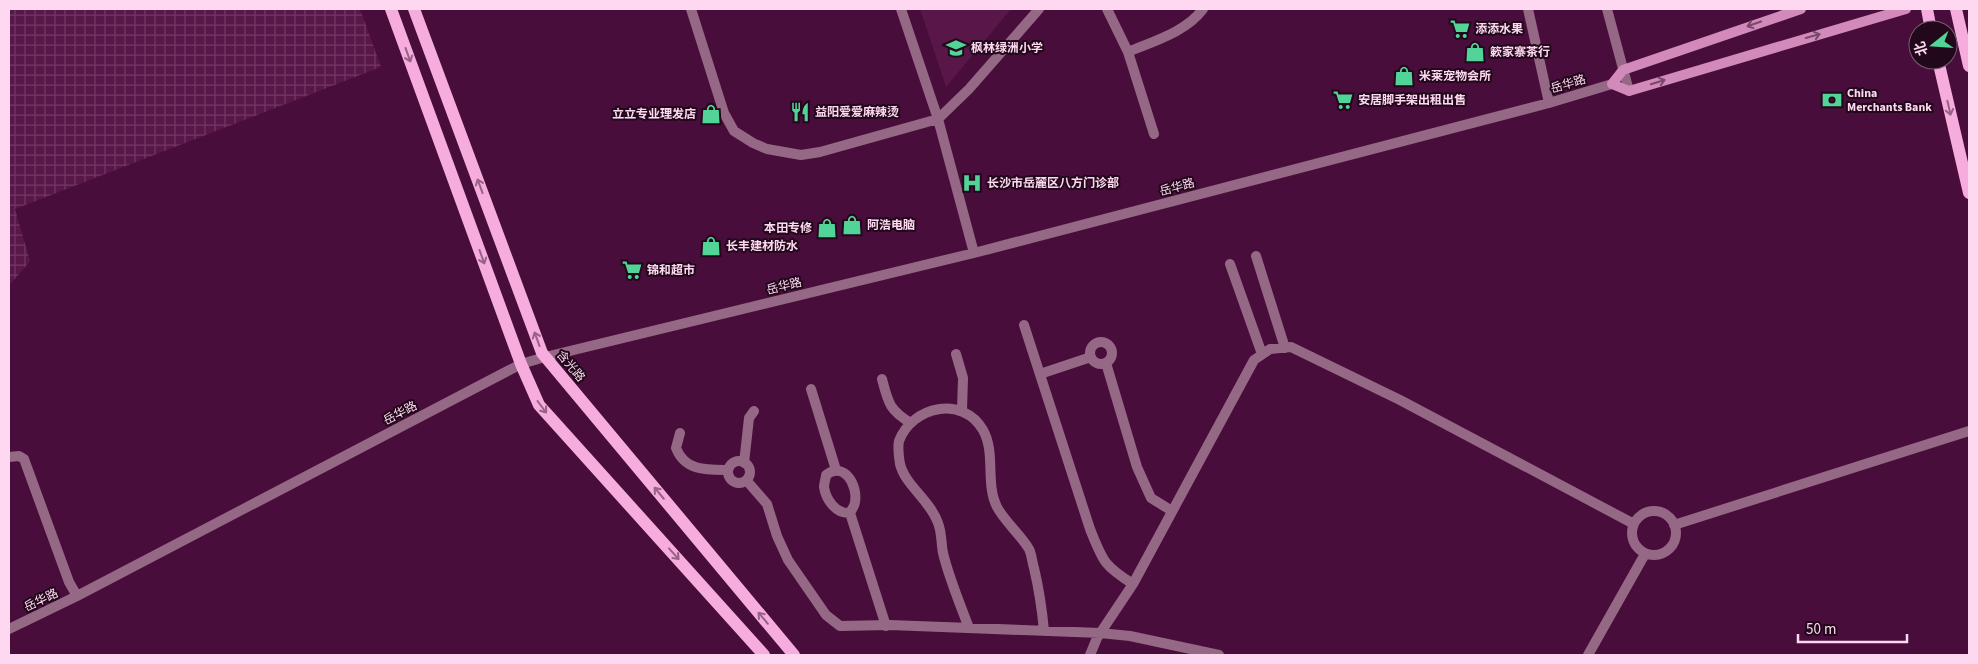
<svg xmlns="http://www.w3.org/2000/svg" width="1978" height="664" viewBox="0 0 1978 664" font-family="'Source Sans 3','Noto Sans SC',sans-serif">
<style>
.built{fill:#581748}
.industrial{fill:url(#industrial-grid)}
.lines{fill:none;stroke-linecap:round;stroke-linejoin:round}
.street{stroke:#956885;stroke-width:10}
.secondary{stroke:#d18aba;stroke-width:10}
.primary{stroke:#f6acdd;stroke-width:12}
.oneway{stroke:#79496a}
.oneway2{stroke:#966285}
.labels{text-anchor:middle;stroke-width:4;stroke-linejoin:round;paint-order:stroke}
.poi-label{font-size:12px;font-weight:bold;fill:#fed8f0;stroke:#21081a;text-anchor:start}
.street-label{font-size:12px;fill:#fed8f0;stroke:#21081a}
</style>
<defs>
<pattern id="industrial-grid" width="8" height="8" patternUnits="userSpaceOnUse" patternTransform="scale(1.25)"><rect width="8" height="8" fill="#581748"/><path d="M0 4h8M4 0v8" fill="none" stroke="#713863"/></pattern>
</defs>
<rect width="100%" height="100%" fill="#480d3a"/>
<path class="built" d="M920,9H1011L946,87Z"/>
<path class="industrial" d="M9,9H360L381,67L15,209L30,261L9,286Z"/>
<g class="lines">
<path class="street" d="M691,9L724,113L734,131L753,143L767,149L801,155L820,152L938,119L969,89L1039,9
M901,9L938,119L974,253
M1107,9L1128,52L1154,134
M1528,9L1549,103
M1607,9L1629,91
M1128,52C1154,41 1186,32 1203,9
M1256,256L1285,348
M1230,264L1262,354
M1024,325L1090,529C1103,561 1103,565 1133,584
M1090 353a11 11 0 1 1 22 0a11 11 0 1 1-22 0Z
M956,354L963,378L962,410
M1106,363L1137,467L1151,498L1172,511
M1040,374L1091,357
M882,379C888,402 889,410 911,423
M811,389L836,470
M680,433L676,448C685,471 706,470 728,470
M9,457L19,456L24,459L69,582L77,596
M728 472a11 11 0 1 1 22 0a11 11 0 1 1-22 0Z
M744,463L749,418L754,411
M747,481L767,504L777,536L788,560L826,615L840,626L890,625L1100,633L1130,636L1219,655
M1632 533a22 22 0 1 1 44 0a22 22 0 1 1-44 0Z
M850,513C836,514 826,500 824,487C824,483 826,478 826,475C844,461 858,485 855,502C855,505 852,509 850,513L886,626
M1674,525L1969,431
M969,628C960,604 949,578 943,553C941,543 942,533 938,523C930,500 905,485 900,464C899,458 898,446 899,441C912,406 963,395 983,430C996,453 985,483 997,507C1005,522 1020,534 1029,549C1032,555 1032,562 1034,568C1039,589 1042,609 1044,631
M9,629L77,596L521,364L545,357L974,253L1549,103L1612,84
M1090,655L1097,638L1133,584L1254,360L1270,349L1291,347L1400,400L1634,524
M1588,655L1645,554"/>
<path class="secondary" d="M1801,9L1623,70L1612,84L1629,91L1906,9"/>
<path class="primary" d="M391,9L521,364L539,405L764,655
M414,9L542,353L794,655
M1927,9L1931,30
M1956,9L1969,66
M1938,60L1969,193"/>
</g>
<defs><path id="oneway-shaft" d="M-6 0H5M1.5-3L5.5 0L1.5 3" fill="none" stroke-width="1.6" stroke-linecap="round" stroke-linejoin="round" transform="scale(1.25)"/></defs>
<g class="oneway">
<use href="#oneway-shaft" transform="translate(1754 24) rotate(161)"/>
<use href="#oneway-shaft" transform="translate(1813 36) rotate(-16)"/>
<use href="#oneway-shaft" transform="translate(1658 82) rotate(-17)"/>
</g>
<g class="oneway2">
<use href="#oneway-shaft" transform="translate(408 55) rotate(70)"/>
<use href="#oneway-shaft" transform="translate(1949 108) rotate(77)"/>
<use href="#oneway-shaft" transform="translate(480 186) rotate(-110)"/>
<use href="#oneway-shaft" transform="translate(482 257) rotate(70)"/>
<use href="#oneway-shaft" transform="translate(537 339) rotate(-110)"/>
<use href="#oneway-shaft" transform="translate(542 407) rotate(53)"/>
<use href="#oneway-shaft" transform="translate(659 493) rotate(-130)"/>
<use href="#oneway-shaft" transform="translate(674 554) rotate(48)"/>
<use href="#oneway-shaft" transform="translate(763 618) rotate(-130)"/>
</g>
<defs>
<symbol id="supermarket-bare" viewBox="-9 -9 18 18"><path d="M-6-5.5h2.5l.6 2H6L4.5 2H-2.5L-4.4-4H-6ZM-1.5 3.2a1.3 1.3 0 1 0 .1 0ZM3 3.2a1.3 1.3 0 1 0 .1 0Z" fill="#52d397" stroke="#21081a" stroke-width="2.5" paint-order="stroke"/></symbol>
<symbol id="school-bare" viewBox="-9 -9 18 18"><path d="M0-5L7-2L0 1L-7-2ZM-4 1L0 2.5L4 1V4Q0 6-4 4Z" fill="#52d397" stroke="#21081a" stroke-width="2.5" paint-order="stroke"/></symbol>
<symbol id="shop-bare" viewBox="-9 -9 18 18"><path d="M-5-2.5h2.3a2.7 3.5 0 0 1 5.4 0H5L5.5 6h-11ZM-1.5-2.5h3a1.5 2.3 0 0 0-3 0Z" fill="#52d397" stroke="#21081a" stroke-width="2.5" paint-order="stroke"/></symbol>
<symbol id="bank-bare" viewBox="-9 -9 18 18"><path d="M-6-4H6V4H-6ZM0-2.3a2.3 2.3 0 1 0 0 4.6a2.3 2.3 0 1 0 0-4.6Z" fill="#52d397" stroke="#21081a" stroke-width="2.5" paint-order="stroke"/></symbol>
<symbol id="restaurant-bare" viewBox="-9 -9 18 18"><path d="M-5-6h1v4h1v-4h1v4h1v-4h1v5L-1.5 .5V6h-2V.5L-5-1ZM5-6V6H3V1.5H1.5Q1.5-4 5-6Z" fill="#52d397" stroke="#21081a" stroke-width="2.5" paint-order="stroke"/></symbol>
<symbol id="hospital-bare" viewBox="-9 -9 18 18"><path d="M-5-5h3v3.5h4V-5h3V5h-3V1.5h-4V5h-3Z" fill="#52d397" stroke="#21081a" stroke-width="2.5" paint-order="stroke"/></symbol>
</defs>
<g fill-rule="evenodd">
<use href="#supermarket-bare" x="1446" y="15" width="28" height="28"/>
<use href="#school-bare" x="942" y="34" width="28" height="28"/>
<use href="#shop-bare" x="1461" y="38" width="28" height="28"/>
<use href="#shop-bare" x="1390" y="62" width="28" height="28"/>
<use href="#supermarket-bare" x="1329" y="86" width="28" height="28"/>
<use href="#bank-bare" x="1818" y="86" width="28" height="28"/>
<use href="#restaurant-bare" x="786" y="98" width="28" height="28"/>
<use href="#shop-bare" x="697" y="100" width="28" height="28"/>
<use href="#hospital-bare" x="958" y="169" width="28" height="28"/>
<use href="#shop-bare" x="838" y="211" width="28" height="28"/>
<use href="#shop-bare" x="813" y="214" width="28" height="28"/>
<use href="#shop-bare" x="697" y="232" width="28" height="28"/>
<use href="#supermarket-bare" x="618" y="256" width="28" height="28"/>
</g>
<g class="labels">
<g class="poi-label">
<text x="1475" y="33">添添水果</text>
<text x="971" y="52">枫林绿洲小学</text>
<text x="1490" y="56">簌家寨茶行</text>
<text x="1419" y="80">米莱宠物会所</text>
<text x="1847" y="97">China<tspan x="1847" dy="14">Merchants Bank</tspan></text>
<text x="1358" y="104">安居脚手架出租出售</text>
<text x="815" y="116">益阳爱爱麻辣烫</text>
<text x="696" y="118" text-anchor="end">立立专业理发店</text>
<text x="987" y="187">长沙市岳麓区八方门诊部</text>
<text x="867" y="229">阿浩电脑</text>
<text x="812" y="232" text-anchor="end">本田专修</text>
<text x="726" y="250">长丰建材防水</text>
<text x="647" y="274">锦和超市</text>
</g>
<g class="street-label">
<text transform="translate(1568 84) rotate(-17)" y="4">岳华路</text>
<text transform="translate(1177 187) rotate(-15)" y="4">岳华路</text>
<text transform="translate(784 286) rotate(-14)" y="4">岳华路</text>
<text transform="translate(571 366) rotate(50)" y="4">含光路</text>
<text transform="translate(400 413) rotate(-28)" y="4">岳华路</text>
<text transform="translate(41 600) rotate(-26)" y="4">岳华路</text>
</g>
</g>
<rect width="1978" height="664" fill="none" stroke="#fed8f0" stroke-width="20"/>
<g transform="translate(1933 45) rotate(253)"><circle r="24" fill="#21081a" stroke="#795b70"/>
<path d="M0-4L9 19L0 12L-9 19Z" fill="#52d397"/>
<text y="-8" font-size="14" font-weight="bold" text-anchor="middle" fill="#fed8f0">北</text>
</g>
<path d="M1798 634v8h109v-8" fill="none" stroke="#fed8f0" stroke-width="2.5"/>
<text x="1806" y="634" font-size="15" fill="#fed8f0" stroke="#21081a" stroke-width="4" paint-order="stroke">50 m</text>
</svg>
